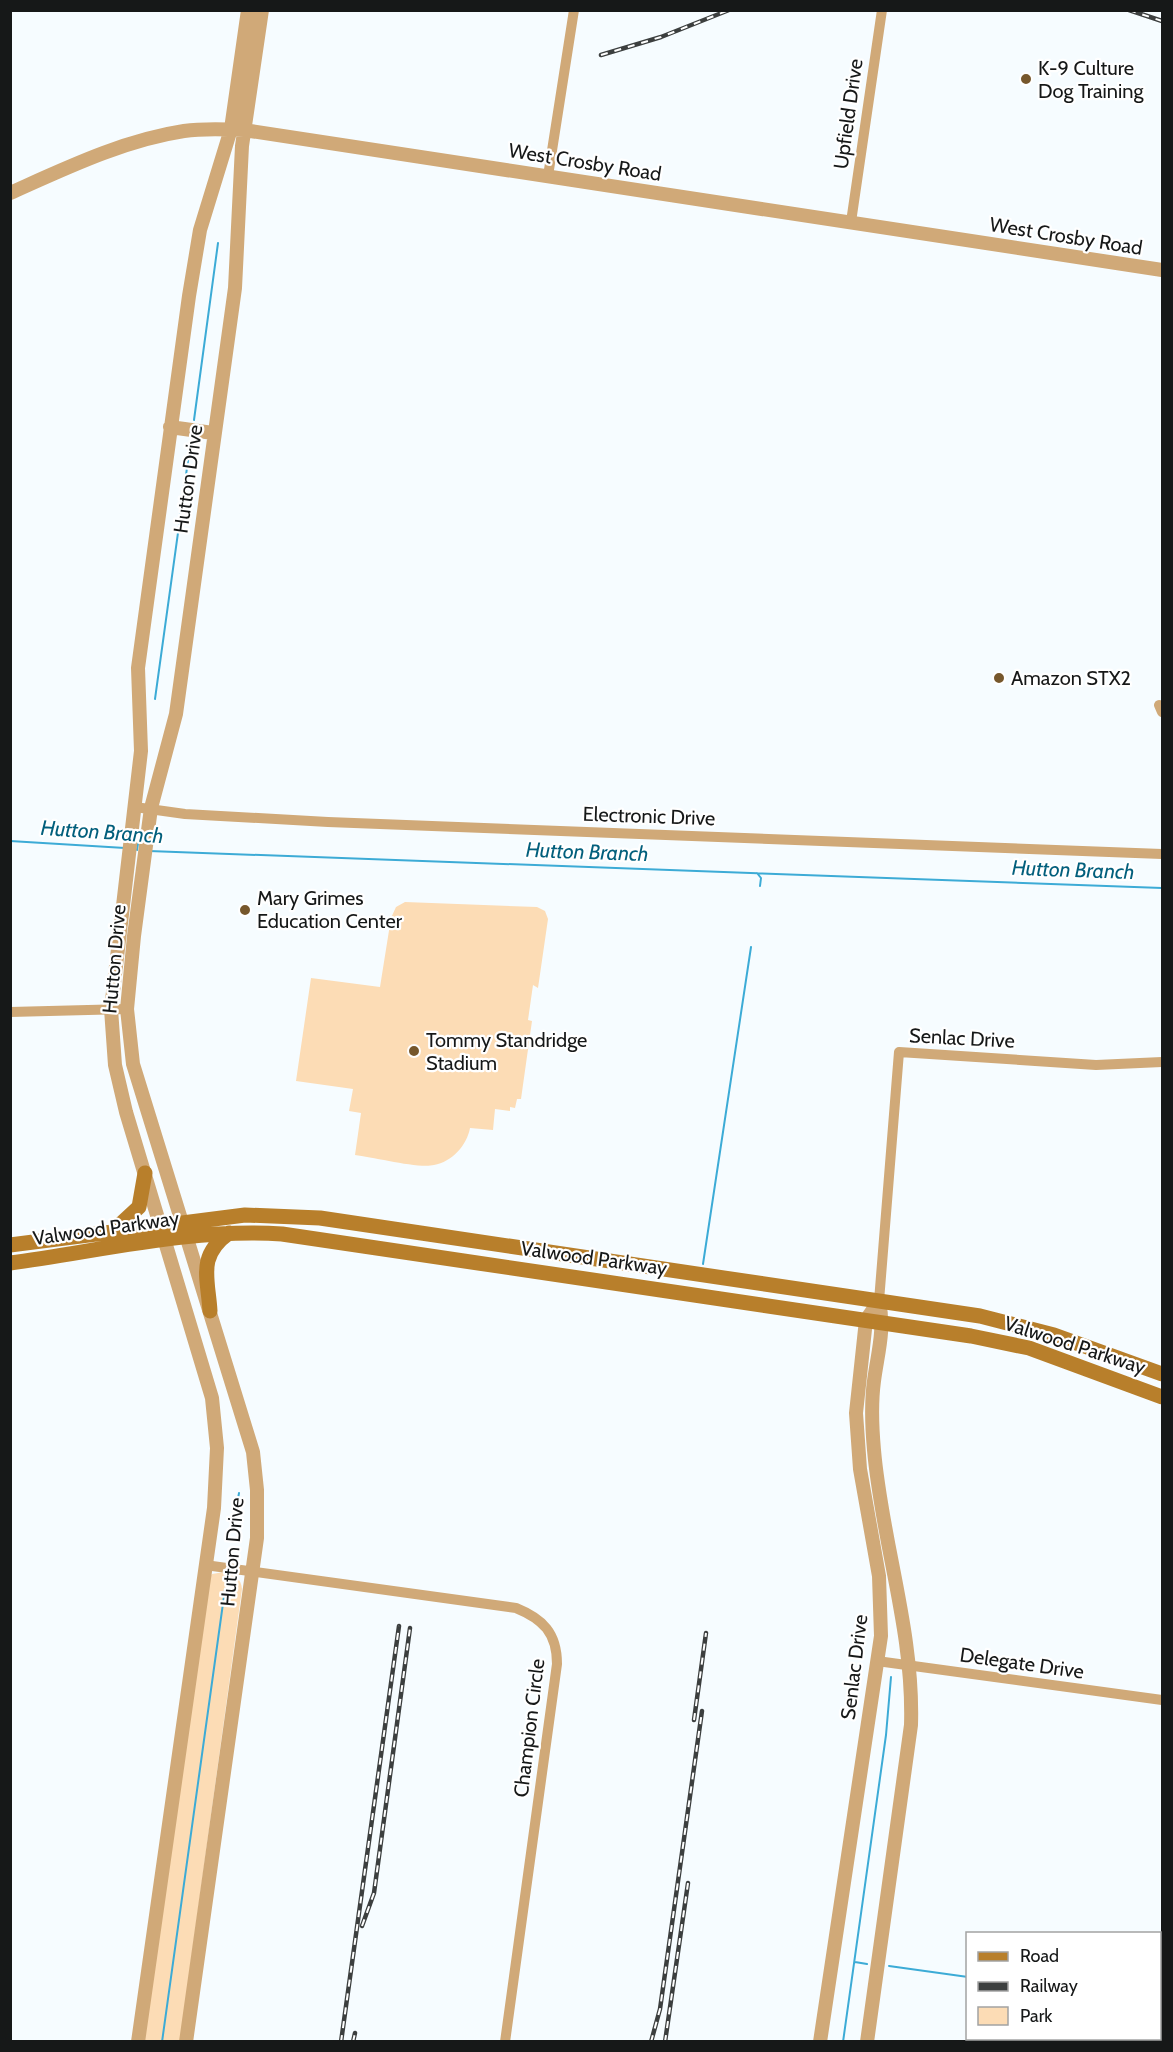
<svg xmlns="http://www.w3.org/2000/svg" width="1173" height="2052" viewBox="0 0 1173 2052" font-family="Cabin,sans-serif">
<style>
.green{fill:#fcdcb5}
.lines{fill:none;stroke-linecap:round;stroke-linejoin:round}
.stream{stroke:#3cabd6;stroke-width:2}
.minor{stroke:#d0a978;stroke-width:10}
.tertiary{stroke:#d0a978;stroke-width:14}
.secondary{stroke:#b87f2b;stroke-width:15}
.rail-casing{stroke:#3c3f3f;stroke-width:4.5}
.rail{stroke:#fff;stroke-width:2;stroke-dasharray:7;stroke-linecap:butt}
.poi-dot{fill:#76572c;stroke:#fff;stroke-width:2}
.labels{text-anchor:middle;stroke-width:4.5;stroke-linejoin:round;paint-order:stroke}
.poi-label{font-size:20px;fill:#161818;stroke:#fff;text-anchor:start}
.street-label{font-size:20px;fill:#161818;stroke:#fff}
.water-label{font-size:21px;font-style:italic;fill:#025f7c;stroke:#fff}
</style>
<rect width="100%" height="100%" fill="#f6fcff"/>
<path class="green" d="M405,902L537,907L545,911L548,919L538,988L533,985L528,1020L532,1021L521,1099H517L515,1108L510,1107V1111L495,1109L493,1130L470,1128C467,1145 452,1162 434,1165C419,1169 373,1157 355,1155L361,1113L349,1111L353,1089L296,1081L311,978L380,987L391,918L396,907Z
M224,1572C235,1575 241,1578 242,1589L180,2041L142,2042L207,1580L212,1574Z"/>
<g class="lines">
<path class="stream" d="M194,420L218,243
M155,699L190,446
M10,841L125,848
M137,850L140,830
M149,851L1162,888
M757,873L761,878L760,886
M703,1264L751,947
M234,1522L239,1493
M855,1962L867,1964
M889,1966L968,1977
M1160,2004H1162
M162,2042L225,1589
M843,2042L886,1735L891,1677"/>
<path class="minor" d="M548,176L574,10
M851,222L882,10
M1159,705L1162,712
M135,807L185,814L328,822L1162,854
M10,1012L127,1009
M879,1301L899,1052L1096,1065L1162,1062
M205,1565L516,1608C543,1619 557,1633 557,1664L505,2042
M877,1661L1162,1700"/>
<path class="tertiary" d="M10,193C66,168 124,140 184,131C204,128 224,129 244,130L1162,270
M170,427L213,433
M138,2042L214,1508L217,1448L212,1398L126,1112L115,1065L111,1009L141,751L138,668L189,296L200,230L231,129L248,10
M186,2042L257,1538V1490L253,1452L133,1064L127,1009L134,936L151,808L176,714L235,288L242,146L262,10
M820,2042L881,1636L879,1576L860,1469L856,1413L866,1320L879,1301
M867,2042L911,1725C914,1631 882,1543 874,1450C872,1428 871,1403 874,1381C878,1351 885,1331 879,1301"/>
<path class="secondary" d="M112,1232L139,1207L145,1173
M10,1245L245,1215L320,1218L980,1316L1054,1335L1162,1374
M10,1263C100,1251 191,1228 282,1234L971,1336L1029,1348L1162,1397
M210,1311C208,1278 197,1256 229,1233"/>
<defs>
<path id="rail" d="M1129,10L1162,21
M601,55L661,37L729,10
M694,1720L706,1633
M362,1926L374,1893L410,1628
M341,2042L399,1626
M353,2042L355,2033
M651,2042L660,2009L702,1711
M665,2042L688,1883"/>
</defs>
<use href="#rail" class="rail-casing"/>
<use href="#rail" class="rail"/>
</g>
<g class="poi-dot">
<circle cx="1026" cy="79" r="6"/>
<circle cx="999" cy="678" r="6"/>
<circle cx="245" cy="910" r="6"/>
<circle cx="414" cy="1051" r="6"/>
</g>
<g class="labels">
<g class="poi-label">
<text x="1038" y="75">K-9 Culture<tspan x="1038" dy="23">Dog Training</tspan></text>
<text x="1011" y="685">Amazon STX2</text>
<text x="257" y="905">Mary Grimes<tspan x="257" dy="23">Education Center</tspan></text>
<text x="426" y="1047">Tommy Standridge<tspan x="426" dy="23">Stadium</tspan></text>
</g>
<g class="street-label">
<text transform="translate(848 114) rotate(-82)" y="7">Upfield Drive</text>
<text transform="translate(585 162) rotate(9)" y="7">West Crosby Road</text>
<text transform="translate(1066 236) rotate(9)" y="7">West Crosby Road</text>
<text transform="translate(188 479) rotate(-82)" y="7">Hutton Drive</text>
<text transform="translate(649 816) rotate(2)" y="7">Electronic Drive</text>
<text transform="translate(114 959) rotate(-85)" y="7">Hutton Drive</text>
<text transform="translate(962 1038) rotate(3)" y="7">Senlac Drive</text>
<text transform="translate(106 1228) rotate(-8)" y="7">Valwood Parkway</text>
<text transform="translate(594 1258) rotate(8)" y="7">Valwood Parkway</text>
<text transform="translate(1075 1345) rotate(18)" y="7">Valwood Parkway</text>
<text transform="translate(232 1552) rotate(-85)" y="7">Hutton Drive</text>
<text transform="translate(1022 1663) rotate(8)" y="7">Delegate Drive</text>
<text transform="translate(854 1667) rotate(-83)" y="7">Senlac Drive</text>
<text transform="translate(529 1728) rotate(-83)" y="7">Champion Circle</text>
</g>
<g class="water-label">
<text transform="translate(102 832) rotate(4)" y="7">Hutton Branch</text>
<text transform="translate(587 852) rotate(2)" y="7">Hutton Branch</text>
<text transform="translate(1073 870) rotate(2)" y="7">Hutton Branch</text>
</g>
</g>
<rect width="1173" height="2052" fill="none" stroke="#161818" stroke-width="24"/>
<rect x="966" y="1932" width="195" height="108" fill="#ffffff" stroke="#a2a3a3" stroke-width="1.5"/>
<rect x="978" y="1952" width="30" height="9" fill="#b87f2b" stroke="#a2a3a3" stroke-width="1.5"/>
<text x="1020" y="1962" font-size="18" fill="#161818">Road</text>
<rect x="978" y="1982" width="30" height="9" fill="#3c3f3f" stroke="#a2a3a3" stroke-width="1.5"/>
<text x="1020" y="1992" font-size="18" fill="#161818">Railway</text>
<rect x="978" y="2007" width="30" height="18" fill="#fcdcb5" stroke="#a2a3a3" stroke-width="1.5"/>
<text x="1020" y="2022" font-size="18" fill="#161818">Park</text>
</svg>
